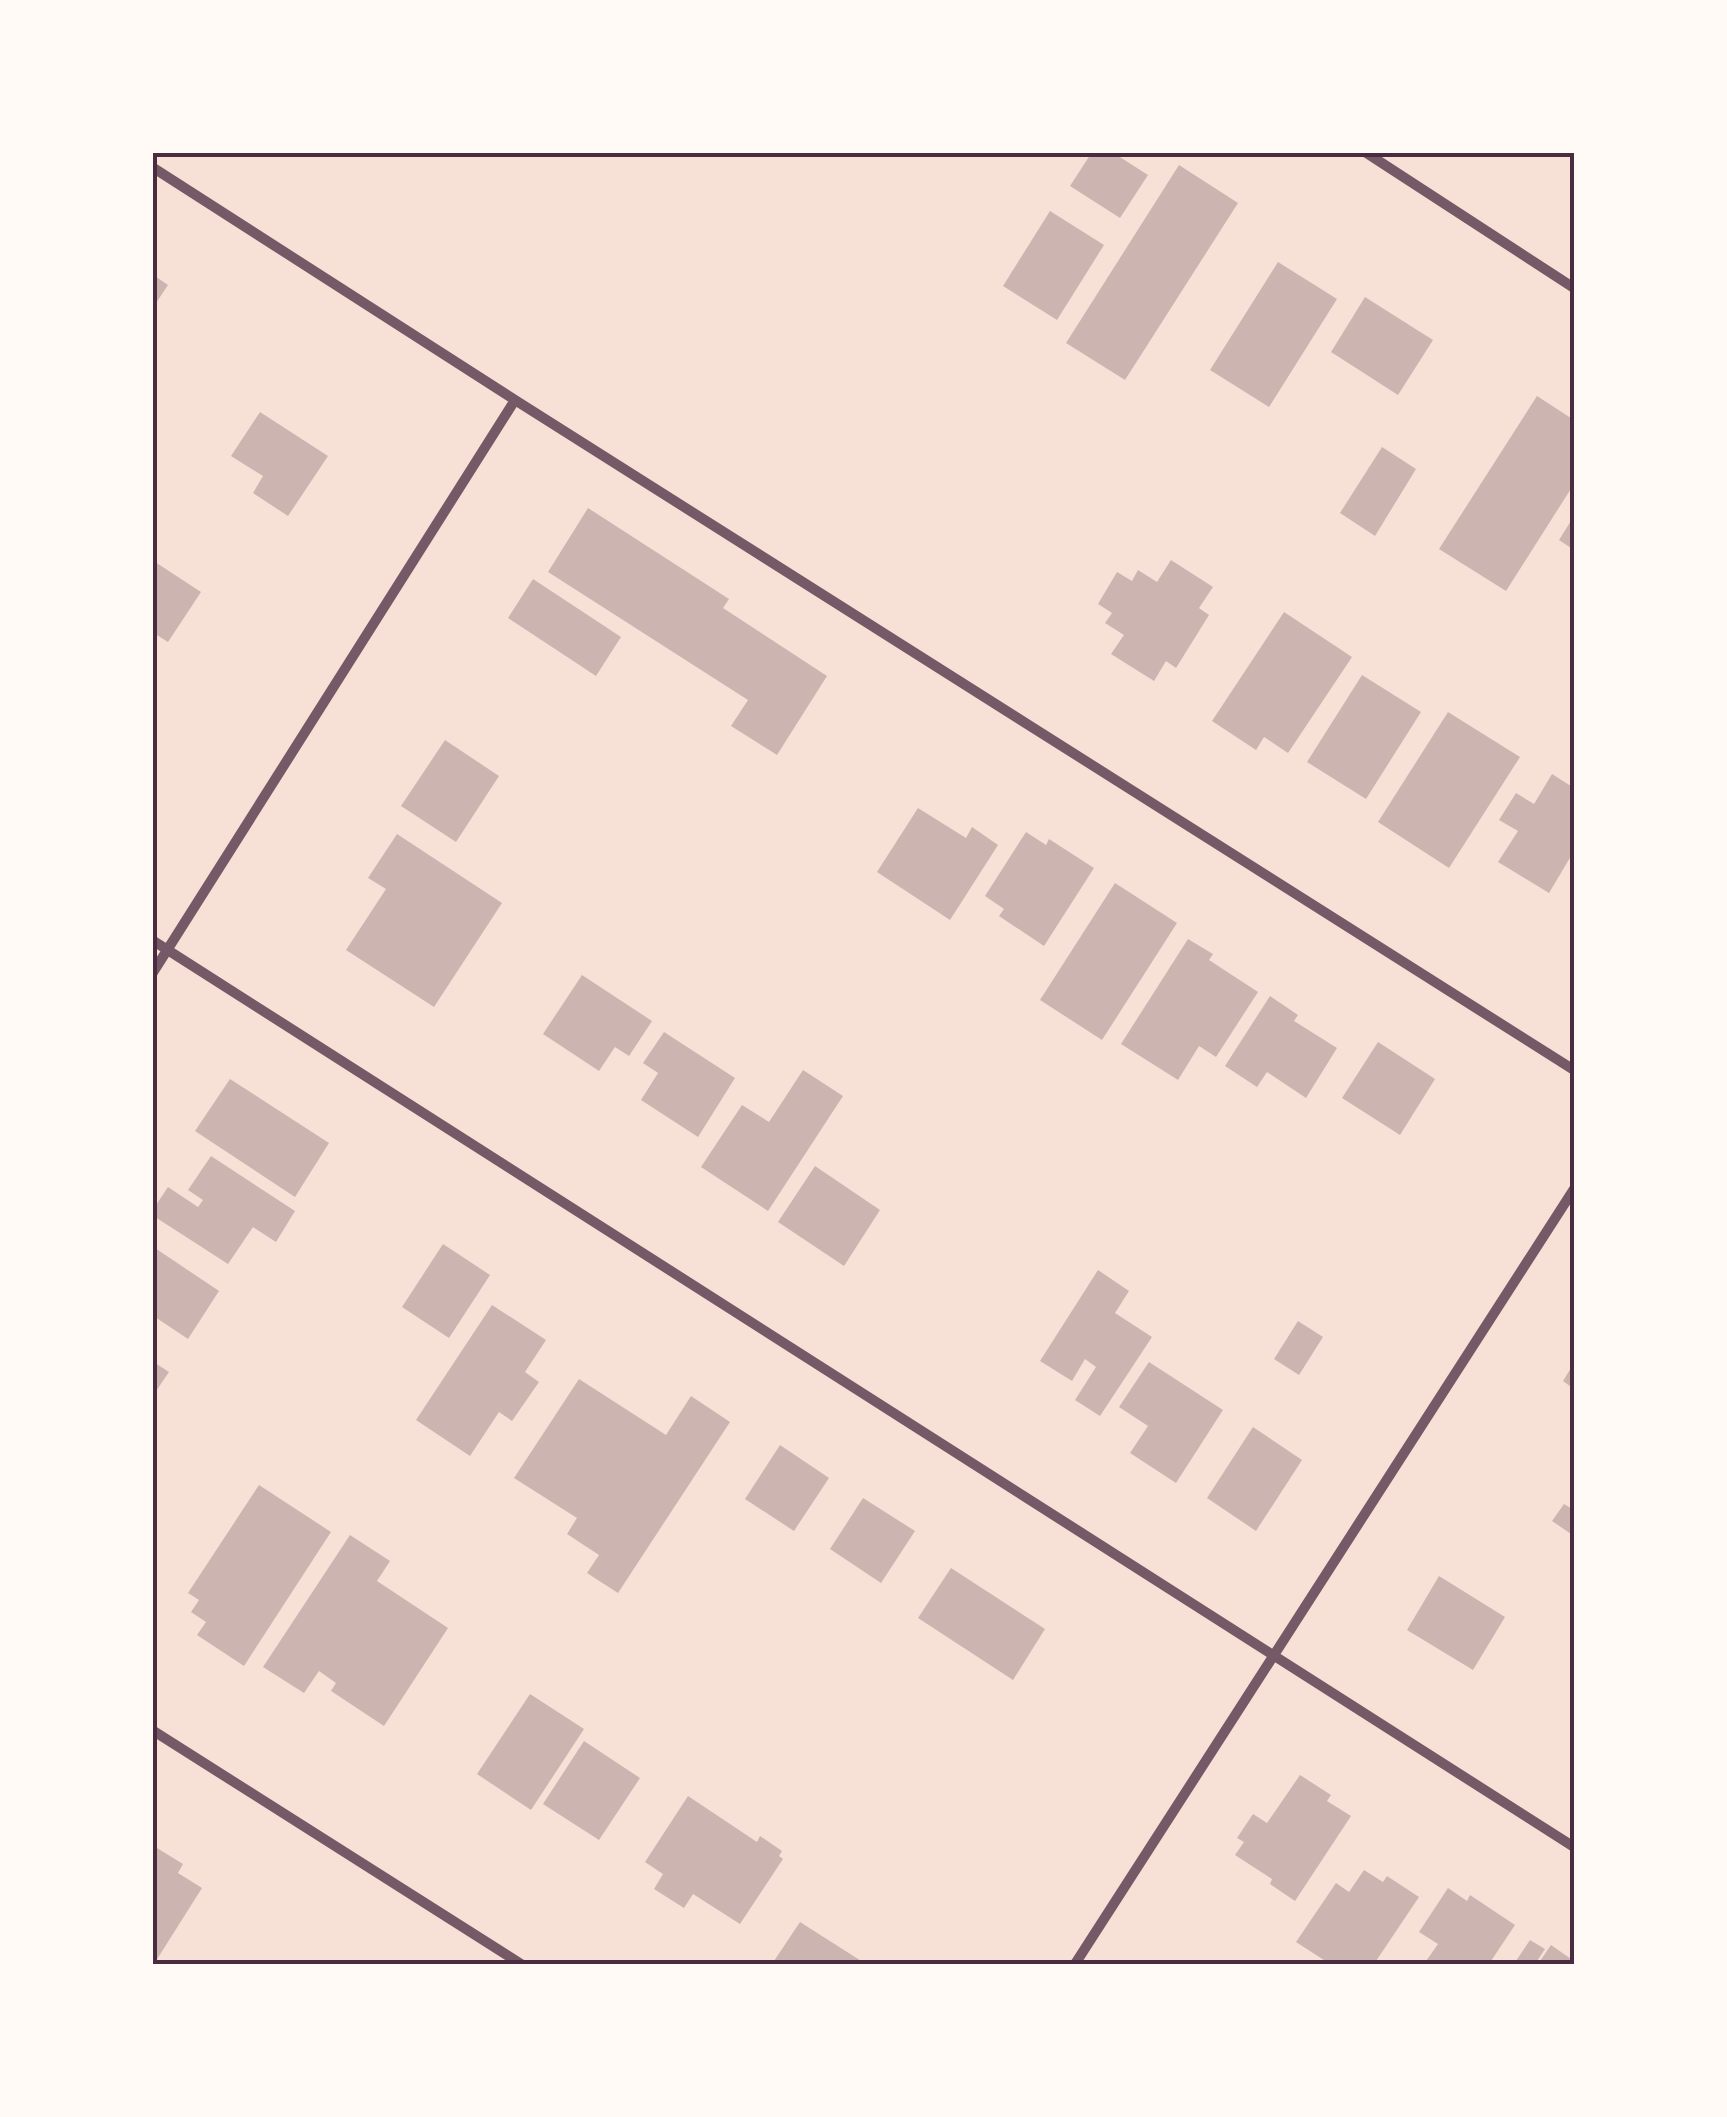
<svg xmlns="http://www.w3.org/2000/svg" width="1727" height="2117" viewBox="0 0 1727 2117" font-family="'PT Sans',sans-serif">
<style>
.building{fill:#ccb4b1}
.lines{fill:none;stroke-linecap:round;stroke-linejoin:round}
.minor{stroke:#755966;stroke-width:10}
.neatline{fill:none;stroke:#4a2c40;stroke-width:4}
</style>
<rect width="100%" height="100%" fill="#f7e1d7"/>
<path class="building" d="M1092,152H1112L1148,175L1120,218L1070,186Z
M1179,165L1238,203L1125,380L1066,343Z
M1050,211L1104,245L1057,320L1003,286Z
M1278,262L1337,299L1269,407L1210,370Z
M152,274L168,285L152,309Z
M1365,297L1433,340L1398,395L1331,352Z
M1537,396L1574,420V484L1506,591L1439,549Z
M260,412L328,456L288,516L253,493L263,476L231,456Z
M1382,447L1416,469L1375,536L1340,513Z
M588,508L729,599L723,608L827,676L777,755L731,726L748,700L548,572Z
M1574,516V550L1559,540Z
M152,560L201,592L168,642L152,632Z
M1171,560L1213,587L1199,608L1209,615L1176,668L1166,661L1154,681L1111,654L1124,635L1105,623L1112,613L1098,604L1117,572L1132,581L1138,570L1157,582Z
M533,579L621,637L596,676L508,618Z
M1284,612L1352,657L1288,753L1264,737L1256,750L1212,721Z
M1362,675L1421,712L1366,799L1307,762Z
M1448,712L1520,757L1449,868L1378,822Z
M445,740L499,776L456,842L401,806Z
M1552,774L1574,788V851L1549,893L1498,862L1518,831L1499,820L1516,793L1534,804Z
M918,808L966,838L972,827L998,845L950,920L877,872Z
M1026,832L1046,845L1049,839L1094,868L1044,946L999,916L1004,909L985,896Z
M397,834L502,903L434,1007L346,950L386,889L368,878Z
M1115,883L1177,923L1102,1040L1040,1000Z
M1188,939L1213,954L1209,960L1258,992L1216,1057L1199,1046L1178,1080L1121,1044Z
M582,975L652,1021L629,1056L615,1047L599,1071L543,1034Z
M1270,996L1298,1015L1294,1021L1337,1048L1306,1098L1267,1072L1257,1087L1225,1066Z
M664,1032L735,1078L698,1137L641,1100L658,1073L643,1063Z
M1378,1042L1435,1079L1400,1135L1342,1098Z
M803,1070L843,1096L768,1211L701,1167L742,1105L769,1122Z
M230,1079L329,1143L295,1197L195,1131Z
M211,1156L295,1211L276,1242L253,1227L228,1264L152,1215V1211L168,1187L198,1207L203,1200L188,1190Z
M815,1166L880,1210L844,1266L778,1222Z
M443,1244L490,1275L449,1338L402,1307Z
M152,1246L219,1291L188,1339L152,1315Z
M1098,1270L1129,1291L1115,1313L1152,1337L1100,1416L1075,1400L1096,1367L1085,1359L1072,1381L1040,1361Z
M492,1305L546,1340L525,1372L539,1382L512,1421L499,1412L470,1456L416,1420Z
M1298,1321L1323,1337L1299,1375L1274,1359Z
M152,1361L169,1372L152,1397Z
M1149,1362L1223,1410L1176,1483L1130,1453L1148,1426L1119,1407Z
M1574,1363V1389L1563,1381Z
M579,1379L666,1435L691,1396L730,1422L618,1593L587,1573L599,1555L567,1534L577,1518L514,1478Z
M1253,1427L1302,1460L1256,1531L1207,1498Z
M780,1445L829,1478L794,1531L745,1499Z
M259,1485L331,1532L244,1666L197,1635L206,1622L191,1612L199,1600L188,1593Z
M863,1498L915,1531L881,1583L830,1549Z
M1564,1504L1574,1510V1536L1552,1521Z
M350,1535L390,1561L377,1581L448,1628L384,1726L331,1691L336,1683L319,1671L304,1693L263,1667Z
M951,1568L1045,1629L1013,1680L918,1618Z
M1439,1576L1505,1617L1473,1670L1407,1630Z
M530,1694L584,1729L531,1810L477,1774Z
M584,1741L640,1778L599,1840L543,1804Z
M1300,1775L1331,1795L1327,1801L1351,1816L1295,1901L1270,1884L1272,1879L1235,1855L1244,1842L1237,1838L1253,1814L1267,1823Z
M688,1796L757,1842L760,1836L782,1851L779,1856L783,1859L740,1924L693,1894L684,1908L654,1889L663,1874L645,1862Z
M152,1845L183,1864L178,1873L202,1888L154,1964Z
M1364,1870L1383,1882L1387,1876L1419,1897L1374,1964H1330L1296,1942L1336,1883L1349,1892Z
M1448,1888L1467,1901L1470,1895L1515,1925L1489,1964H1424L1438,1944L1419,1932Z
M800,1922L866,1964H772Z
M1530,1940L1545,1949L1535,1964H1514Z
M1551,1945L1574,1961V1964H1538Z"/>
<g class="lines">
<path class="minor" d="M1365,152L1574,288
M152,167L515,400L1574,1070
M152,940L1574,1847
M152,974L515,400
M152,1730L521,1964
M1075,1964L1574,1189"/>
</g>
<rect width="1727" height="2117" fill="none" stroke="#fffaf5" stroke-width="310"/>
<rect x="155" y="155" width="1417" height="1807" class="neatline"/>
</svg>
